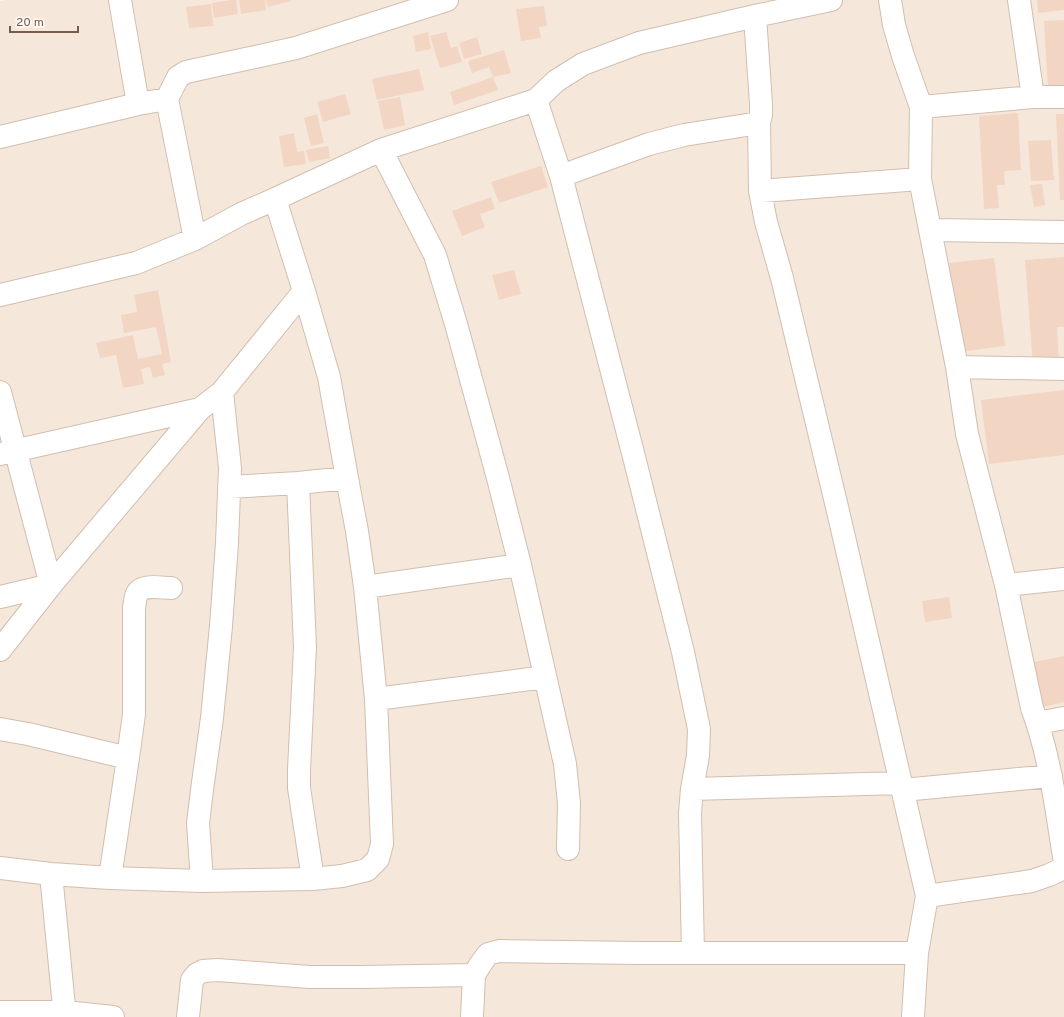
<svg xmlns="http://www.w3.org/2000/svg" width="1064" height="1017" viewBox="0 0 1064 1017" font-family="Overpass,sans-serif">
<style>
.residential{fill:#f5e8da}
.building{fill:#f3d5c3}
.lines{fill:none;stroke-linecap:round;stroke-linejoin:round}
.minor-casing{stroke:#d1beb0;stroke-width:24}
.minor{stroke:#fff;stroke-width:22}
</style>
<rect width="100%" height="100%" fill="#fdf6ec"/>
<path class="residential" d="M6,0H1064V1017H0V1Z"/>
<path class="building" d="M231,0H236L238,14L214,18L212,3Z
M239,0H265L266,10L241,14Z
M266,0H290L291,1L268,7Z
M1037,0H1064V10L1038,13Z
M211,4L213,26L189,28L186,7Z
M544,6L547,26L539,27L541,38L521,41L516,9Z
M1064,20V88L1048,89L1044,21Z
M428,32L431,49L416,52L413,36Z
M446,32L451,48L457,46L462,62L440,68L430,36Z
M477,37L482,54L464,59L459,43Z
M504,50L511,73L493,77L489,67L472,73L468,61Z
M419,69L424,90L377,100L372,79Z
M493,77L498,90L454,105L450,92Z
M345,94L351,114L323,122L317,102Z
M400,97L405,125L384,130L378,101Z
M1018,113L1021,170L1004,171L1005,185H997L999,208L984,209L979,116Z
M317,114L324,143L311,146L304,118Z
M1056,114H1064V200H1060Z
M294,133L297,152L304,151L306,164L284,167L279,136Z
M1051,140L1054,180L1031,181L1028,141Z
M328,146L330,158L309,162L306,150Z
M541,166L548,187L499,203L491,182Z
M1042,184L1045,205L1034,207L1030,185Z
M491,197L495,209L480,214L485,227L462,236L452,211Z
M1064,257V327H1057L1059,364L1033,366L1025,260Z
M994,258L1005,346L959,352L949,263Z
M514,270L521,294L499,300L492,275Z
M158,290L171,362L162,364L165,375L153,378L150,367L141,369L144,384L123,388L116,355L100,358L96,343L133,335L138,359L162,354L156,327L124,333L121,315L137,312L134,295Z
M1064,390V455L989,464L981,400Z
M949,597L952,618L925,622L922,601Z
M1064,656V702L1043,707L1034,662Z"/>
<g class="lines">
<defs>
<path id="minor" d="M120,0L138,104
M890,0L894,25L903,56L921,107L920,179L957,367L967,434L1006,585L1032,708C1050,756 1056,807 1064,857
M1019,0L1033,97
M755,16L761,104V115L759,123L760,191L766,222L782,278L837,507L927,896L917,953L913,1017
M536,100L561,176L633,453L683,652L699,729L698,756L692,789L690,813L693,953
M921,107L1033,97H1064
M0,137L138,104L167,99
M381,150L435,255L456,324L498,478L520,565L565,764L569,803L568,849
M561,176L649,144L684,135L759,123
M760,191L920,179
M930,230L1064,232
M195,239L167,99L178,77L186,72L296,48L447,0
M0,295L136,263L195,239L241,214L275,199L381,150L536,100L556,81L583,64L639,43L755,16L831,0
M957,367L1064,369
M0,392L51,585L0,597
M0,454L200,409
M298,483L305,647L299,770V788L313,879
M229,487L298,483L347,478
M1006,585L1064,579
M365,587L520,565
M0,650L51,585L200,409L222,392L304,291
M376,699L545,677
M1038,723L1064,718
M0,729L28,734L128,758
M692,789L901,783
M903,790L1051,776
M0,868L51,874L110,878L202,881L313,879L342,876L367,870L378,859L382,844L376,699L365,587L357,531L347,478L329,377L304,291L275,199
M51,874L65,1017
M110,878L128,758L134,714V608C135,604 135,599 136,596C140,583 161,588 171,588
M202,881L198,823L202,790L212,718L221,626L227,543L230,468L222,392
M927,896L1032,881L1049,875L1064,868
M0,1012H65L113,1017
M188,1017L192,980L197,974L203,971L218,970L309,977H361L474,975
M472,1017L474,975L480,965L488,954L499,951L640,953H917"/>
</defs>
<use href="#minor" class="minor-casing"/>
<use href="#minor" class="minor"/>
</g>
<path d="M10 26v6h68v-6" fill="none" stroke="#7a5c4d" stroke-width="2"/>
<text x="16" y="26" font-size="12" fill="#7a5c4d" stroke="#fffaf3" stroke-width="3" paint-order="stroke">20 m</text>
</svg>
